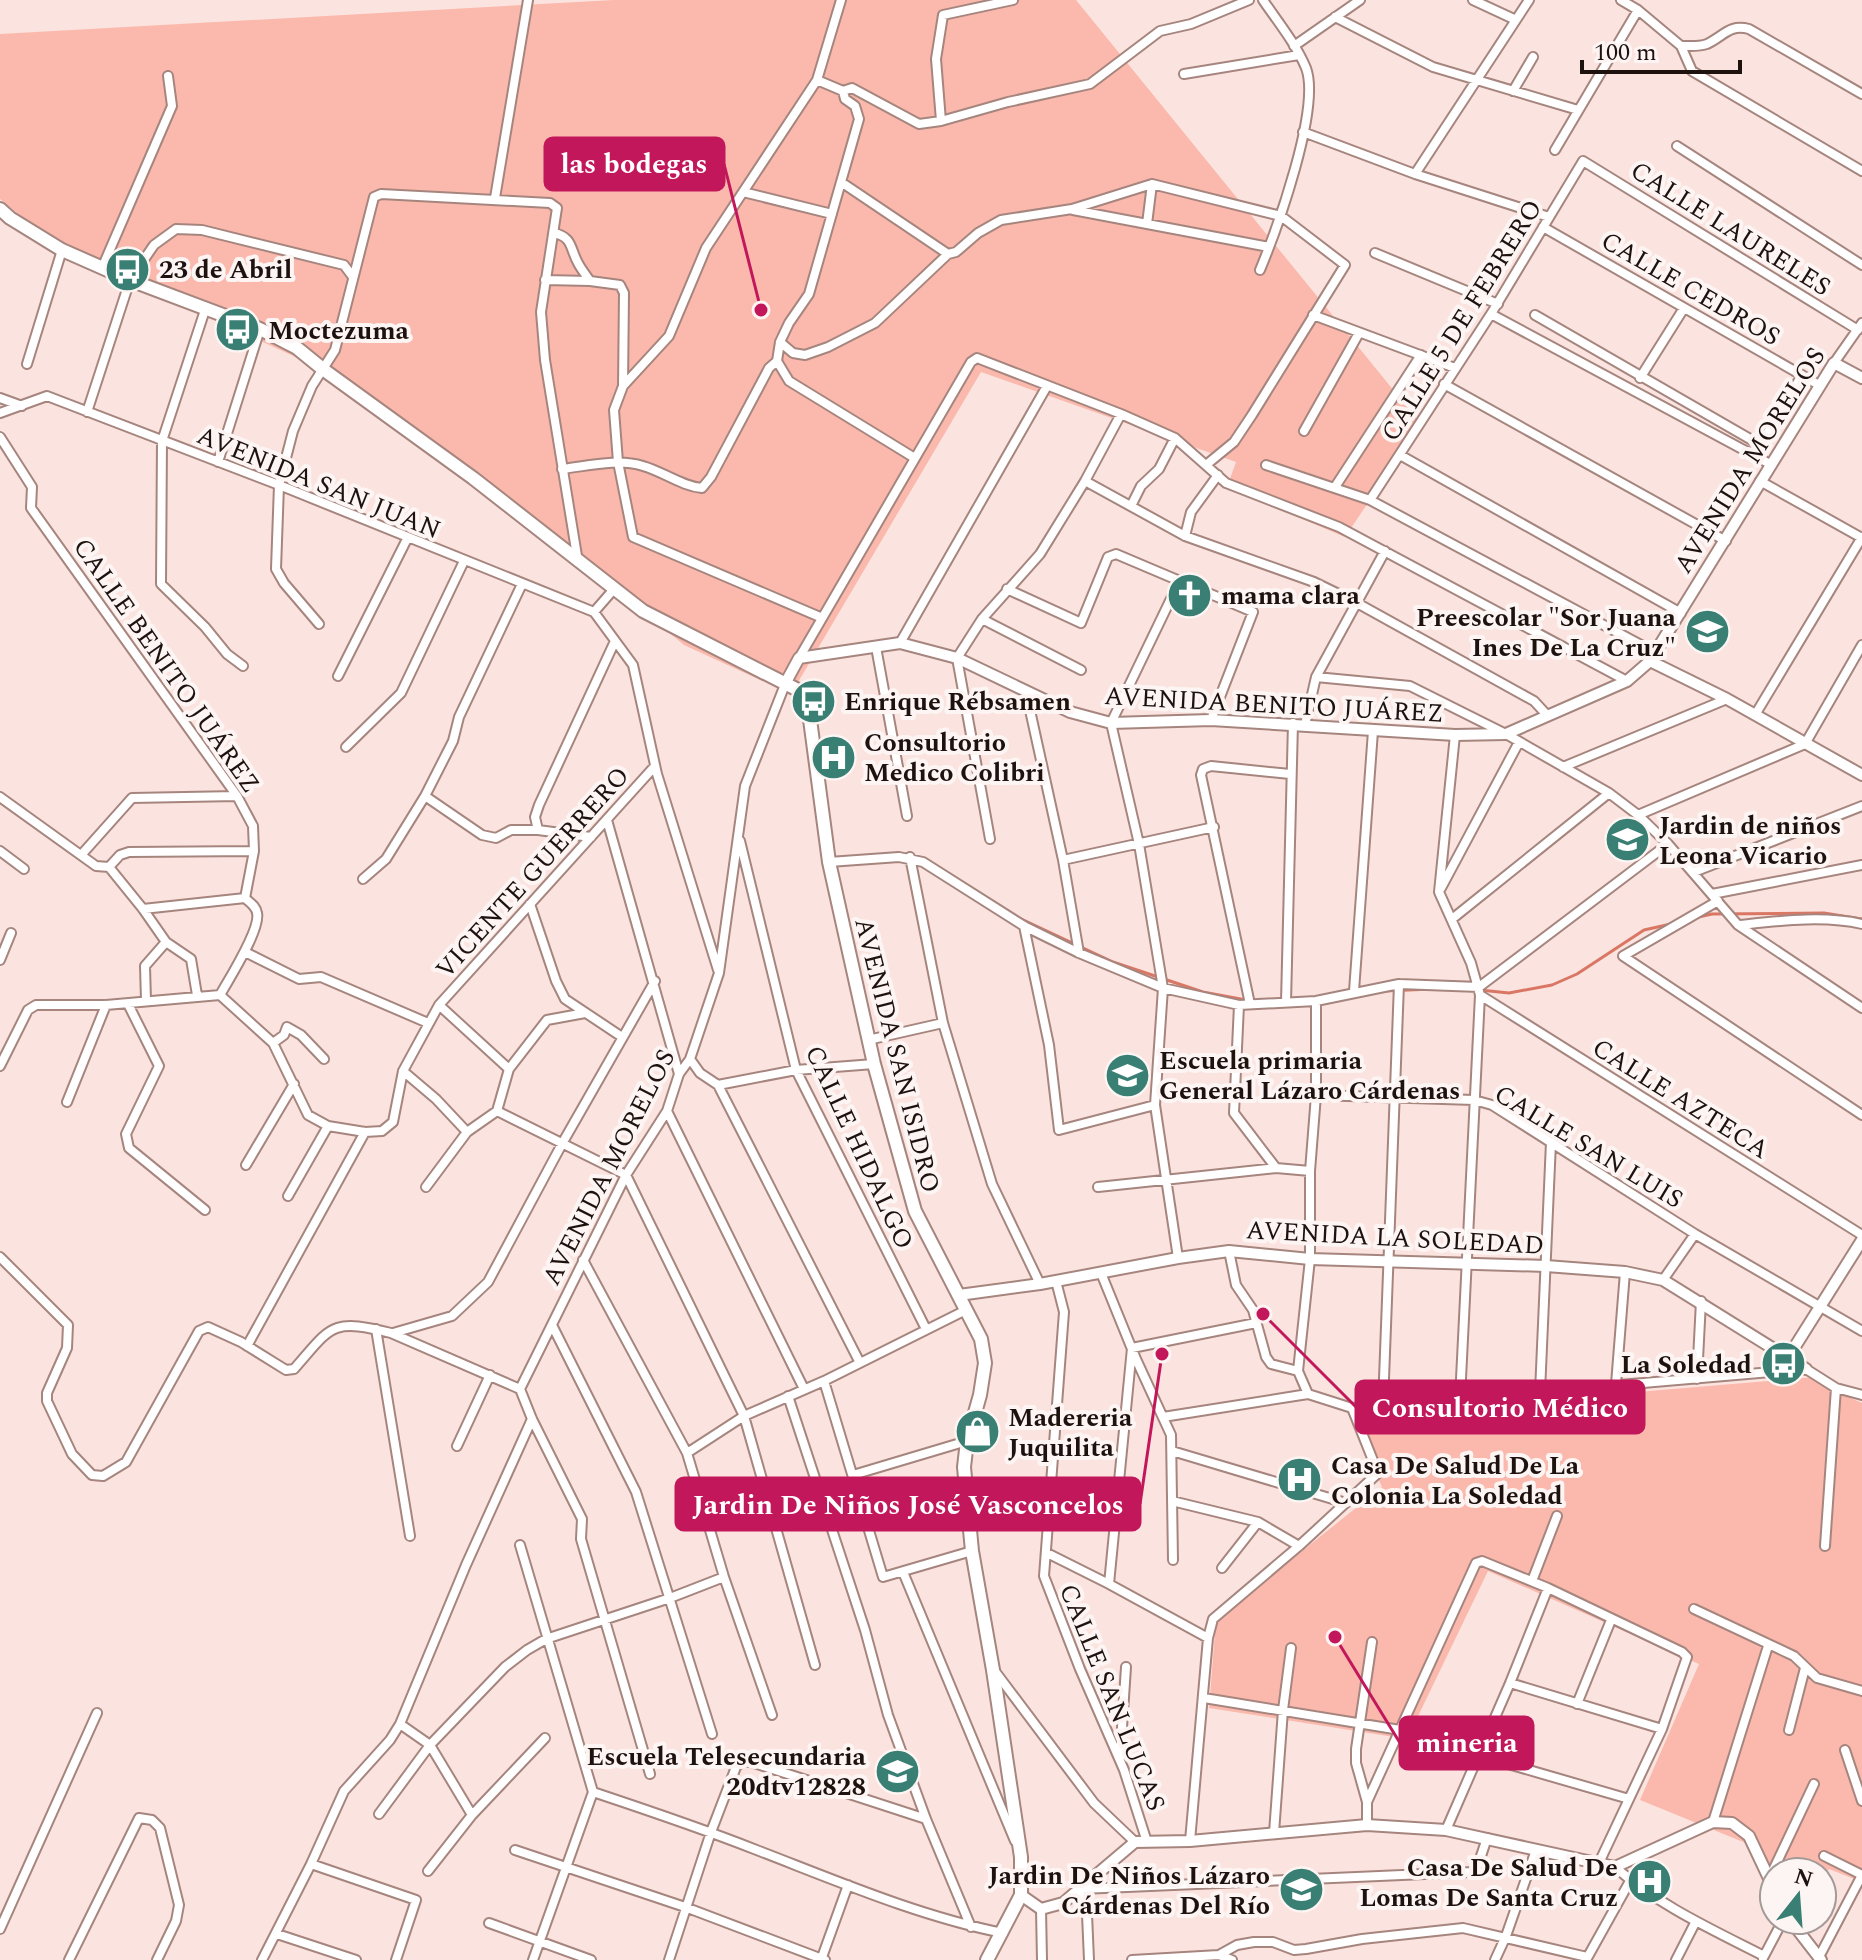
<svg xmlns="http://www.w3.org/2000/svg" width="1862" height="1960" viewBox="0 0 1862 1960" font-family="Spectral,serif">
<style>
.green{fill:#fab9ac}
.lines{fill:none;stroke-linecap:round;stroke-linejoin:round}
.stream{stroke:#da7764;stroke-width:3}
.minor-casing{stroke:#a6857e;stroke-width:12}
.tertiary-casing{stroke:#a6857e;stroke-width:14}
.secondary-casing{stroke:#a6857e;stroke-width:16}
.minor{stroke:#fff;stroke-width:8}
.tertiary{stroke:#fff;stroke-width:10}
.secondary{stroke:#fff;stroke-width:12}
.labels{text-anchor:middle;stroke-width:8;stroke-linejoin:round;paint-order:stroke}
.street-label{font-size:26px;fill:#1e120f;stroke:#fdf5f3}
.poi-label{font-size:26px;font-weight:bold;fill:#1e120f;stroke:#fdf5f3;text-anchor:start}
.leader{fill:none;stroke:#c2185b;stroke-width:3}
.callout-dot{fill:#c2185b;stroke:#fdf5f3;stroke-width:3}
.callout{fill:#c2185b;stroke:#c2185b;stroke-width:3}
.callout-label{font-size:28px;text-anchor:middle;font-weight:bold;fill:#fff}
</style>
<rect width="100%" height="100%" fill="#fbe4df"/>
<path class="green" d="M614,0H1076L1421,424L1345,537L1227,487L1236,462L981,372L791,694L684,645L643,611L324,370L62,250L0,199V34Z
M1815,1377L1835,1391L1862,1403V1882L1829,1869L1822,1880V1872H1774V1883L1758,1848L1640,1800L1699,1664L1488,1571L1407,1739L1209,1708L1216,1620L1382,1487L1350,1416Z"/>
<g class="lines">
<path class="stream" d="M1017,917L1113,962L1203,992L1246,1000
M1694,918L1712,914L1824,913L1862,919
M1480,990L1509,993L1552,985L1577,974L1644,930L1671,924
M1384,991L1433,989"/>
<defs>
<path id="minor" d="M1473,0L1516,20
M1621,0L1638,10L1681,46L1692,71L1862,171
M1335,17L1433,67L1578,110
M1294,46L1360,0
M1681,46C1690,46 1699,47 1707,44C1724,36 1729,24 1749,29L1862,94
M1184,74L1299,55
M817,80L843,91L852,88L919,124L941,121L1008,102L1090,84L1160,31L1191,24L1249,0
M843,91L845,99L855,106L859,119L809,294L789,323L780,342L777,361L789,381L913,457
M1513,91L1533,57
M941,121L936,59L943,15L1013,0
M1303,132L1415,174L1549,217
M1677,146L1862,265
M1555,150L1638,10
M1415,174L1529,0
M841,182L948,254L956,252L978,233L1001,220L1072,209L1152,184L1281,216L1345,265L1252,415L1234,442L1206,465
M743,192L832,214
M495,198L528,0
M1073,210L1269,247
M1147,224L1152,184
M1543,227L1819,385
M554,233C573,237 570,249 578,263C581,269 586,275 590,281L620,285L624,293L623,386
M1375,253L1498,304
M102,268L172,106L168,76
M1260,270C1277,229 1321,108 1306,68C1296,44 1278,22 1263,0
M545,280L590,281
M206,307L162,441L161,584L205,627L227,654L243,666
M1491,314L1770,464
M1313,315L1455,368
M1535,315L1757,443L1762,442L1802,375
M780,342L793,353L805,355L828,347L875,323L948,254
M1834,363L1862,323
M27,364L62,250
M1640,378L1684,308
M1444,384L1726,541
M0,398L22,406
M87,412L130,280L154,245L176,229L202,230L344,265L353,277
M0,413L47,396L279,485L594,612L614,589
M1304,431L1359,333
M0,437L32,487L31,508L237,796L253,826L254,851L245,898C250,903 256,906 257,913C261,929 229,979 220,995L106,1005H36L28,1010L0,1066
M1400,455L1681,613
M218,462L260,329
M1266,465L1370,500L1656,653
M562,469C588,466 617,458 643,466C664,472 681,486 702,488L711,477L769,368L777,361
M1085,481L1185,536L1314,582L1357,603L1534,701L1547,715
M1760,481L1862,538
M1335,487L1421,355
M1370,500L1491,314L1583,161L1858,330
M1131,506L1141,486L1159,469L1175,438
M1185,536L1191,512L1218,475
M1007,589L1081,623L1108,557L1116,554L1253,612L1211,720
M594,612L633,665L657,774L718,970
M820,617L633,537L618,462L614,410L623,386L669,336L706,248L817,80L841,0
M982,619L1081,670
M319,624L284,583L276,569L279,485L293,431L312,386L335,350L374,197L381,194L550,203L557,208L541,312L545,360L578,562
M900,643L1047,386
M876,647L907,816
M799,658L971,362L977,358L1121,414L1175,438L1226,483L1339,527L1627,681
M338,676L407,539
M1316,677L1410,686L1506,734L1609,793L1638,815L1668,844L1738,925L1862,1008
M1026,692L1063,860L1079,953
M1755,715L1862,537
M1305,725L1316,677L1385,551
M1455,735L1439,892L1471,963L1480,995L1460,1399
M346,747L401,693L464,561
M1563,767L1727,699
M425,796L482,835L496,838L511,830H538L591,837
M0,797L96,866L109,867L143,909L166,942L191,959L197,995
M1638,815L1805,744L1862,645
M607,820L679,1074
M538,830L535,817L539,805L615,641
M990,839L957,658L982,619L1040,554L1085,481L1121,414
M740,841L796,1070L926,1329
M0,851L24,869
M82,854L132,798L237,796
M910,857L943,1023L992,1184L1040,1284
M1063,860L1214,827
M829,862L899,857L923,862L1024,926L1079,953L1163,988L1239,1005L1316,1001L1399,984L1479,987
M109,867L120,855L129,852L254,851
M1694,872L1862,806
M363,879L386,859L425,796L453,741L459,717L522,584
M1441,888L1519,742
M1712,894L1862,865
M1718,901L1623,956L1862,1115
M530,904L556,981L565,999L622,1037
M143,909L245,898
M1452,919L1609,793
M1739,925C1778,921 1823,915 1862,924
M1024,926L1049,1045L1059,1130L1155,1105
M245,952L299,979L321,977L428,1023
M0,960L11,933
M1479,987L1668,844
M1354,991L1373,731
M220,995L273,1043L308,1115L328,1126L365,1132L382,1131L393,1122L403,1071L439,1005L655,766
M1480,995L1862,1235
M146,1001L145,966L166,942
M1286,1002L1293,723
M128,1004L159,1066L126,1134L129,1148L205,1210
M1250,1004L1201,775L1203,769L1211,766L1290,774
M439,1005L509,1069
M1239,1005L1234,1113L1276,1168
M868,1040L943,1023
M273,1043L284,1035L287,1027L301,1035L324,1059
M690,1059L700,1073L718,1085L860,1363
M403,1071L436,1099L467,1132
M718,1085L796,1070L874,1064
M1316,1095L1474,1100L1492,1105L1695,1234L1862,1331
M67,1102L106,1005
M497,1111L626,1175L744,1416L815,1665
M667,1111L804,1389
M246,1165L294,1084
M426,1187L467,1132L497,1111L509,1069L547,1020L585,1013
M1098,1187L1276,1168L1310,1171
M288,1196L328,1126
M1229,1251L1236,1285L1253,1310L1266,1357L1271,1364L1298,1371L1308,1394L1352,1408L1806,1369L1836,1388L1862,1395
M0,1257L68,1325L67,1348L47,1393V1401L72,1454L92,1475L103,1476L126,1462L199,1331L208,1327L241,1342L286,1370L294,1369C332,1326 330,1318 391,1333L520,1389
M1178,1258L1155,1105L1163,988L1139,844L1111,723L1179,582
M583,1260L687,1453L724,1577L772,1715
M1101,1273L1136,1359L1171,1435L1173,1560
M1663,1280L1695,1234
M1056,1281L1064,1312L1044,1576L1080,1669L1124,1770L1147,1842
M552,1325L636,1492L712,1734
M376,1329L410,1536
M393,1333L452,1316L488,1282L563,1142L655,981
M247,1346L365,1132
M1298,1371L1310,1259V1171L1316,1095V1001
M1697,1379L1701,1301
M824,1381L883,1577L972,1551
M1616,1384L1625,1272
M520,1389L626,1175L667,1111L679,1074L690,1059L719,973L745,786L786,682
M520,1389L532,1419L582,1519L581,1539L650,1774
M1540,1392L1551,1142
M788,1396L865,1630L888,1715L926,1819L971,1927
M1383,1405L1399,984
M1163,1417L1308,1394
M457,1446L490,1375
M1172,1451L1346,1503
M687,1453L744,1416L824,1381L966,1310
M853,1475L967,1441
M1172,1501L1258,1522L1299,1546
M520,1545L593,1792
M1825,1546L1836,1388
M1047,1553L1109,1584L1208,1638
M1222,1568L1258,1522
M903,1572L1015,1841
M1532,1581L1557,1516
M1109,1584L1132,1348L1256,1323
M1694,1609L1794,1656L1817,1678L1862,1691
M994,1670L1094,1803L1135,1842
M1510,1683L1662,1729
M1204,1698L1400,1730
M1577,1704L1611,1620
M400,1724L430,1745L472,1815
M1789,1730L1805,1668
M1845,1750L1862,1801
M1477,1755L1629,1799
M1120,1758L1126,1667
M593,1792C647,1810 701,1828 754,1849C835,1880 918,1916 1003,1933
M1367,1802L1356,1763V1749L1372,1642
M379,1814L430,1745L505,1667L527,1650L546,1639L670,1598L724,1577
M1713,1822L1768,1646
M1367,1825V1802L1476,1563L1482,1561L1548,1588L1682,1652L1687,1657L1662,1729L1598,1865
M1446,1830L1510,1683L1548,1588
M1274,1833L1283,1710L1291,1648
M1190,1841L1208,1638L1213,1619L1299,1546L1378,1473L1352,1408
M515,1850L685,1907L825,1960
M1824,1856L1862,1875
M311,1864L416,1900L396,1960
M1615,1867C1658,1905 1713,1930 1764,1956
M428,1871L472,1815L545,1738
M1769,1879L1814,1784
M1041,1909L1042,1960
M489,1923L591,1960
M0,1929L97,1713
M277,1934L356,1960
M1219,1955L1232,1960
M1819,1957L1862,1875
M1763,1958L1783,1920
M69,1960L139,1818L152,1820L160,1828L179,1905L176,1921L157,1960
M262,1960L311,1864L344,1791L390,1740L400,1724L466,1565L532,1419
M533,1960L593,1792
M669,1960L711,1832L736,1767L742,1761L751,1762L926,1819
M821,1960L848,1885
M1089,1960L1087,1914L1081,1889L1471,1872L1477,1868L1487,1838
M1132,1960L1219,1955L1237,1945L1254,1942H1273L1294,1950L1306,1949L1362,1939L1463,1928L1587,1957
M1495,1960L1506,1936L1536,1850
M1586,1960L1630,1881
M1676,1960L1696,1921"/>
<path id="tertiary" d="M1650,661L1727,699L1862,775
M786,682L799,658L900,643L957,658L1070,712L1111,723L1211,720L1455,735L1506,734L1627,681L1650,661L1834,363L1862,378
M959,1295L1040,1284L1178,1258L1229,1251L1310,1259L1546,1266L1625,1272L1663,1280L1806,1369
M1789,1356L1862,1240
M1021,1895L1041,1909L1063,1903L1135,1842L1190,1841L1367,1825L1446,1830L1615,1867L1713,1822L1732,1823L1749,1836L1774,1889
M1790,1920L1821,1960"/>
<path id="secondary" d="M0,209L10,218L62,250L130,280L260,329L297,348L324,370L473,478L643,611L800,691L809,712L829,862L874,1064L915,1211L981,1339L985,1363L980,1395L967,1441L964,1467L972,1551L993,1670L1021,1857V1895L987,1960"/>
</defs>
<use href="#minor" class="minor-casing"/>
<use href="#tertiary" class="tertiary-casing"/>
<use href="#secondary" class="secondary-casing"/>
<use href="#minor" class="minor"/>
<use href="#tertiary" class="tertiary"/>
<use href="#secondary" class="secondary"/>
</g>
<defs>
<symbol id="bus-disc" viewBox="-11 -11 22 22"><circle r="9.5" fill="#3a7f73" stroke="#fdf5f3"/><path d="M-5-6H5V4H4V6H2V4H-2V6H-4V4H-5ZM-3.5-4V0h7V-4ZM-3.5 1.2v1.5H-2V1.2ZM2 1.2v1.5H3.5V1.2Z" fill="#fff"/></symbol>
<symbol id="church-disc" viewBox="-11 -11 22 22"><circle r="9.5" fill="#3a7f73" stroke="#fdf5f3"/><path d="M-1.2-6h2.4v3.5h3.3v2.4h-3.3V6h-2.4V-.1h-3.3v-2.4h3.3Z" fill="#fff"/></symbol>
<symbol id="school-disc" viewBox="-11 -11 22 22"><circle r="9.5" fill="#3a7f73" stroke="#fdf5f3"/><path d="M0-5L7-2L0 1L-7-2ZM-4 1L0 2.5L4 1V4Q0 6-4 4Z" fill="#fff"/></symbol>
<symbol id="hospital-disc" viewBox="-11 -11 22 22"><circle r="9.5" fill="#3a7f73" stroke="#fdf5f3"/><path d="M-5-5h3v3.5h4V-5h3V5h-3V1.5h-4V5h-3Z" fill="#fff"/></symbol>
<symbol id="shop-disc" viewBox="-11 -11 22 22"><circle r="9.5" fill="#3a7f73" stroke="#fdf5f3"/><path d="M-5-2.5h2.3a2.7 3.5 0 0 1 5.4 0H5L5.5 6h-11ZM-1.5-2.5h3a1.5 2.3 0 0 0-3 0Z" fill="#fff"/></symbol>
</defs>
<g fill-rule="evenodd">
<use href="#bus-disc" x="102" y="244" width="51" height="51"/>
<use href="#bus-disc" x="212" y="304" width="51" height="51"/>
<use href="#church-disc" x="1164" y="570" width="51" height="51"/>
<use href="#school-disc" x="1682" y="606" width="51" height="51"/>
<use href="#bus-disc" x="788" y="676" width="51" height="51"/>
<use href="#hospital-disc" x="808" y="732" width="51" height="51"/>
<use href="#school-disc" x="1602" y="814" width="51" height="51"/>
<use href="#school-disc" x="1102" y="1050" width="51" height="51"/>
<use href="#bus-disc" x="1758" y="1338" width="51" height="51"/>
<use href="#shop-disc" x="952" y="1406" width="51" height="51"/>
<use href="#hospital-disc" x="1274" y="1454" width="51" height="51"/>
<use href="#school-disc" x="872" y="1746" width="51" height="51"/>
<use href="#hospital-disc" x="1624" y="1856" width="51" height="51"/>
<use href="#school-disc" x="1276" y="1864" width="51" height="51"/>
</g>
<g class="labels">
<g class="street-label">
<text transform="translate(1731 228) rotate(32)" y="9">CALLE LAURELES</text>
<text transform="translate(1691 288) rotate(30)" y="9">CALLE CEDROS</text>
<text transform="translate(1461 320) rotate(-58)" y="9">CALLE 5 DE FEBRERO</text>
<text transform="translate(1749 460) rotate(-58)" y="9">AVENIDA MORELOS</text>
<text transform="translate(319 482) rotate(22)" y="9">AVENIDA SAN JUAN</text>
<text transform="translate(167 665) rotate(55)" y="9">CALLE BENITO JUÁREZ</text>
<text transform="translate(1274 704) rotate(3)" y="9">AVENIDA BENITO JUÁREZ</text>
<text transform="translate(532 872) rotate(-48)" y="9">VICENTE GUERRERO</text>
<text transform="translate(898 1055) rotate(76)" y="9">AVENIDA SAN ISIDRO</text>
<text transform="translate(1681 1098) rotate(32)" y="9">CALLE AZTECA</text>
<text transform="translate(1589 1146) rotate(31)" y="9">CALLE SAN LUIS</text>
<text transform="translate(860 1147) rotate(65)" y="9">CALLE HIDALGO</text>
<text transform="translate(608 1167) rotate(-63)" y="9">AVENIDA MORELOS</text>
<text transform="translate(1395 1237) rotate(3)" y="9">AVENIDA LA SOLEDAD</text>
<text transform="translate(1113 1697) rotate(68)" y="9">CALLE SAN LUCAS</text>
</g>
<g class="poi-label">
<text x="159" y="278">23 de Abril</text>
<text x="268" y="339">Moctezuma</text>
<text x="1221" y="604">mama clara</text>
<text x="1676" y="626" text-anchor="end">Preescolar "Sor Juana<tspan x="1676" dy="30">Ines De La Cruz"</tspan></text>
<text x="844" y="710">Enrique Rébsamen</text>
<text x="864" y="751">Consultorio<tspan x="864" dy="30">Medico Colibri</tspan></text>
<text x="1659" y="834">Jardin de niños<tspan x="1659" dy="30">Leona Vicario</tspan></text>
<text x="1159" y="1069">Escuela primaria<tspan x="1159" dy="30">General Lázaro Cárdenas</tspan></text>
<text x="1752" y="1373" text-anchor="end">La Soledad</text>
<text x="1008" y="1426">Madereria<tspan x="1008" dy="30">Juquilita</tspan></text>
<text x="1331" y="1474">Casa De Salud De La<tspan x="1331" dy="30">Colonia La Soledad</tspan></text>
<text x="866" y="1765" text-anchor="end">Escuela Telesecundaria<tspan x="866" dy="30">20dtv12828</tspan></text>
<text x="1618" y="1876" text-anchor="end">Casa De Salud De<tspan x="1618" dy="30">Lomas De Santa Cruz</tspan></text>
<text x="1270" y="1884" text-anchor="end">Jardin De Niños Lázaro<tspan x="1270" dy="30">Cárdenas Del Río</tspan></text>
</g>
</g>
<path class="leader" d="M761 310L724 164M1263 1314L1356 1407M1162 1354L1140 1504M1335 1637L1400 1743"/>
<g class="callout-dot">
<circle cx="761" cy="310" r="8"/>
<circle cx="1263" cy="1314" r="8"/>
<circle cx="1162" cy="1354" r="8"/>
<circle cx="1335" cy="1637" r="8"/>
</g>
<g class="callout">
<rect x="545" y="138" width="179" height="52" rx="8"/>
<rect x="1356" y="1381" width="288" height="52" rx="8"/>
<rect x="676" y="1478" width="464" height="52" rx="8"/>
<rect x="1400" y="1717" width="133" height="52" rx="8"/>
</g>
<g class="callout-label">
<text x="634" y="173">las bodegas</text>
<text x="1500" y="1417">Consultorio Médico</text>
<text x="908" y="1514">Jardin De Niños José Vasconcelos</text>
<text x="1467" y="1752">mineria</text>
</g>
<g transform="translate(1798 1896) rotate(17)"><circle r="38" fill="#fdf5f3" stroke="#a49a98" stroke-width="2"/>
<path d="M0-6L14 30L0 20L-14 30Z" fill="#3a7f73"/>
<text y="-12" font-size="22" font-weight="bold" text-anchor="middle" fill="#1e120f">N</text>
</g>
<path d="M1582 60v12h158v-12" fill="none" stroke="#1e120f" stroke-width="4"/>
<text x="1594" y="60" font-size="24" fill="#1e120f" stroke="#fdf5f3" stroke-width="6" paint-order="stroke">100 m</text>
</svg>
